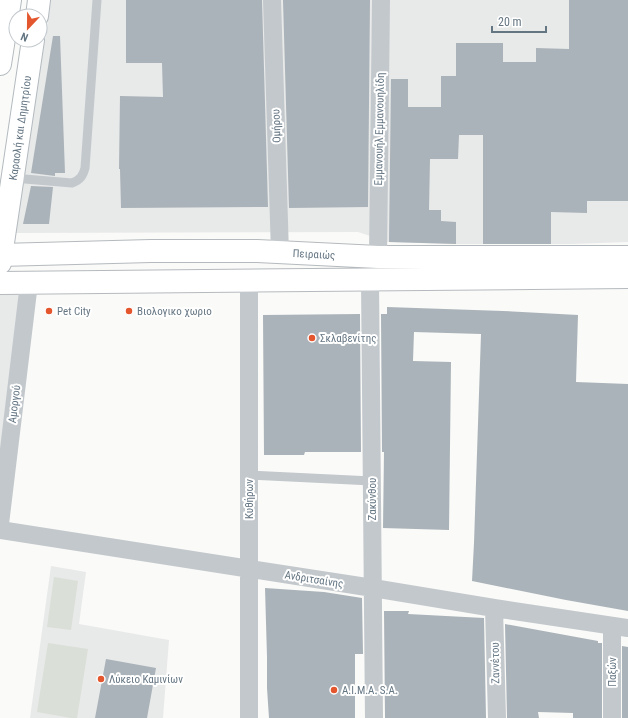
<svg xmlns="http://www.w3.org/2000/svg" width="628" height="718" viewBox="0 0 628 718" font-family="'Roboto Condensed',sans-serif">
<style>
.built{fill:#e8e9e9}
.green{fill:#dadfd7}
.building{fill:#aab3b9}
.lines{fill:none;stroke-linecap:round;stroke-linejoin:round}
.secondary-casing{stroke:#b3babf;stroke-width:24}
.primary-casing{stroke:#b5babe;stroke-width:24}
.service{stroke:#c3c8cc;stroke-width:9}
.minor{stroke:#c3c8cc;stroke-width:18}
.secondary{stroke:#fff;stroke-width:22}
.primary{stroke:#fff;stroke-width:22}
.poi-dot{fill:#e4572e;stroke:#fff;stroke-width:1.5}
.labels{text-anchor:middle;stroke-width:4;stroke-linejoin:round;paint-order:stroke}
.street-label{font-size:11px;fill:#657683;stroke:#fff}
.poi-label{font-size:11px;fill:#657683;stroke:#fff;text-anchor:start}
</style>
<rect width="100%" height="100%" fill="#fafaf8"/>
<path class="built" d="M51,0H628V242L572,244H456L388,242L358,232L15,233Z
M25,290L0,477V291Z
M51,566L86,572L79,624L169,640L163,718H30Z"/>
<path class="green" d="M54,577L78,581L71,630L47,627Z
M48,643L88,649L77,718H71L37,712Z"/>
<path class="building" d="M126,0H262L268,207L121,208L120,169H119L120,96L163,97L162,63H126Z
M283,0H370L368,207L289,208Z
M569,0H628V201H587V213L551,212V244H483V135H459L458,159H430L429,210H441V221L456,222V244L389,242L391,79H408V107H441V76H456V43H503V62H536V48L569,49Z
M53,36H60L65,173H55V176L31,173Z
M31,186L53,187L49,224H23Z
M387,307L503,311L578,315L576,382L628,384V611L566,600L472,581L474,543L481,334L414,332L413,361L451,362L449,530L383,528L384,452H382L381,314H387Z
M360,314L361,452H305L304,455H264L263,315Z
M265,588L324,592L362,598L363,654H355V718H269L267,688V657Z
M384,611H409L408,614L484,618L486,718H385Z
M505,624L598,641V643H602V718H573V713L538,712L539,718H507Z
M622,646L628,647V718H622Z
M106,659L156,668L147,718H95Z"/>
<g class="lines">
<defs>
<path id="secondary" d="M37,16L39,0
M0,64L10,0
M0,263L33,40"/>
<path id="primary" d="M0,255L151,251H257L378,257H628
M0,283L628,277"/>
</defs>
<use href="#secondary" class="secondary-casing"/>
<use href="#primary" class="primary-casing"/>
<path class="service" d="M13,178L72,183C80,180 83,176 85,168L97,0
M249,475L372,481"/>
<path class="minor" d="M272,0L280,253
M378,257L381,0
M249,280V718
M370,280L374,718
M0,524L29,283
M0,530L373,588L494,608L628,628
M494,608L497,718
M612,626V718"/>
<use href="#secondary" class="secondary"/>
<use href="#primary" class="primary"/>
</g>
<g class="poi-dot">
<circle cx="49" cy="311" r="4"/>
<circle cx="129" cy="311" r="4"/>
<circle cx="312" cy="338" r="4"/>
<circle cx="101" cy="679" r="4"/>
<circle cx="334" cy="690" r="4"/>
</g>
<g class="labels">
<g class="street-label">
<text transform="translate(276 126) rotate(-92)" y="4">Ομήρου</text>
<text transform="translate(20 128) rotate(-82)" y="4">Καραολή και Δημητρίου</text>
<text transform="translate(379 129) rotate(-89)" y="4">Εμμανουήλ Εμμανουηλίδη</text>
<text transform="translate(314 254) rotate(3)" y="4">Πειραιώς</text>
<text transform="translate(14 404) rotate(-83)" y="4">Αμοργού</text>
<text transform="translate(249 499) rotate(-90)" y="4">Κυθήρων</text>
<text transform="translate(372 499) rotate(-90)" y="4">Ζακύνθου</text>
<text transform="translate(314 579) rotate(9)" y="4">Ανδριτσαίνης</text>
<text transform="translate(495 663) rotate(-91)" y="4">Ζαννέτου</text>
<text transform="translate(612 672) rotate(-90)" y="4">Παξών</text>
</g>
<g class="poi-label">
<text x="57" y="315">Pet City</text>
<text x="137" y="315">Βιολογικο χωριο</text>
<text x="320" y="342">Σκλαβενίτης</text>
<text x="109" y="683">Λύκειο Καμινίων</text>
<text x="342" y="694">A.I.M.A. S.A.</text>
</g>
</g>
<g transform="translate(28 28) rotate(202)"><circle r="19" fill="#ffffff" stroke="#c1c8cd"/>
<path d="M0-3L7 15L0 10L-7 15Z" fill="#e4572e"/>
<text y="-6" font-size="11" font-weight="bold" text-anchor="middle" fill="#657683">N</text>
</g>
<path d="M492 26v6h54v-6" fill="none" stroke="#657683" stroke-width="2"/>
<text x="498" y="26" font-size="12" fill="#657683" stroke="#ffffff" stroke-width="3" paint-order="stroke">20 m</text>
</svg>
